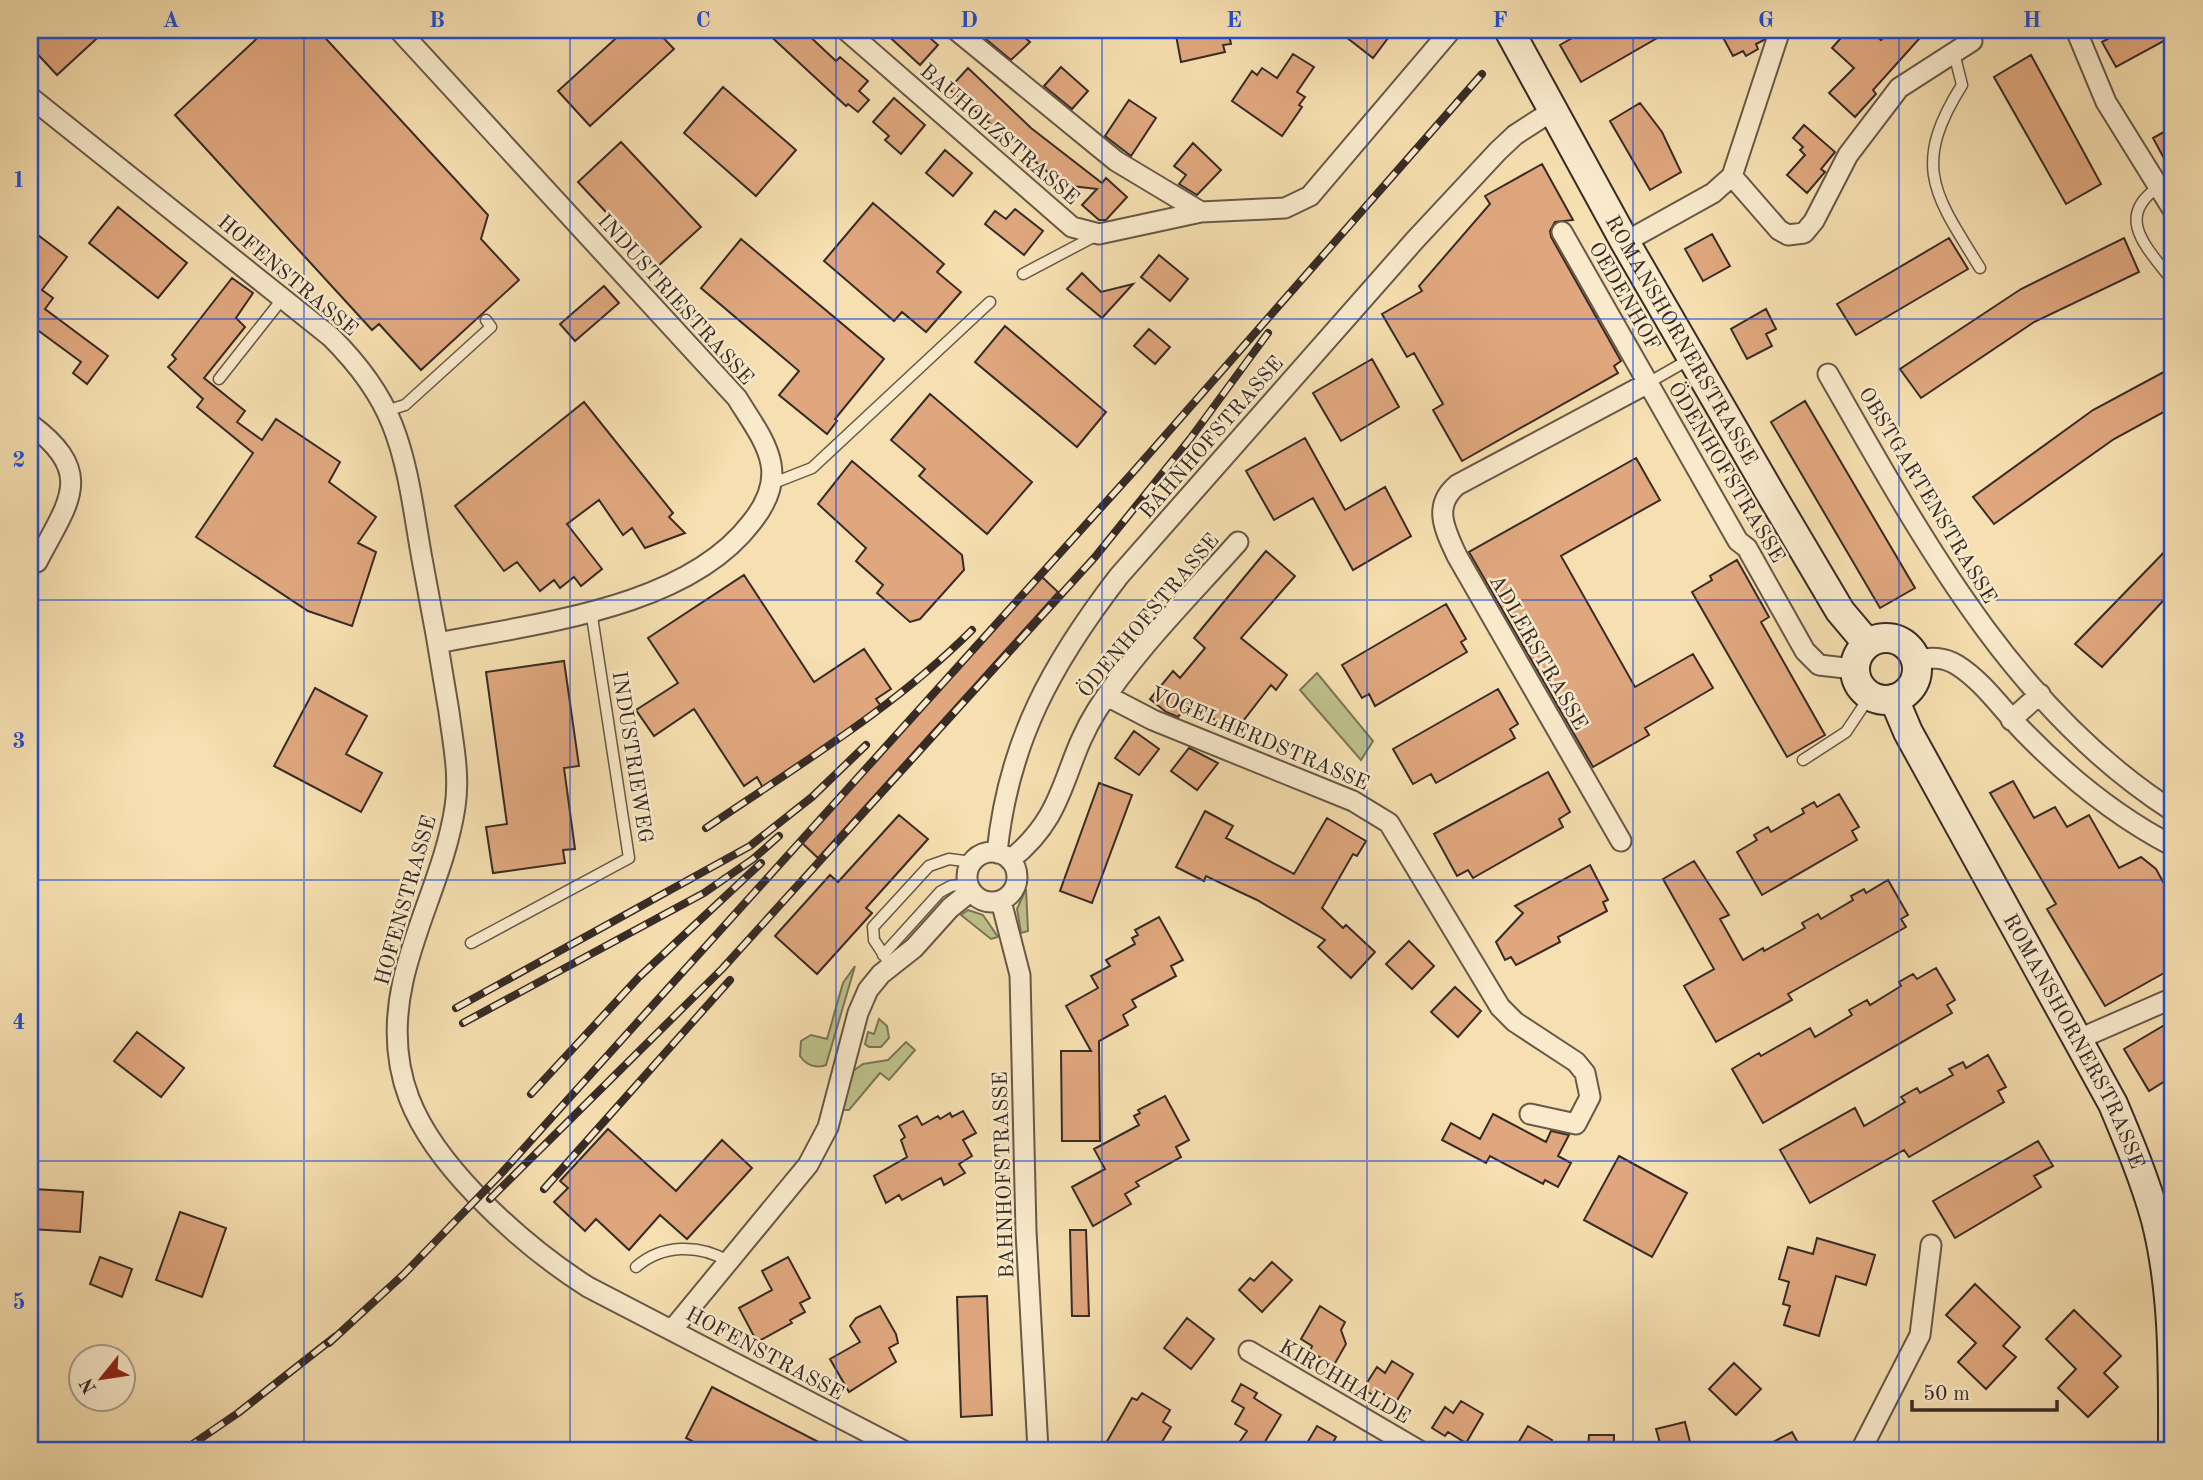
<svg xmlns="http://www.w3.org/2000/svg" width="2203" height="1480" viewBox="0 0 2203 1480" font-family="'Old Standard TT',serif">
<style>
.green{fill:#bec18a;stroke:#7a7658;stroke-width:2}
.building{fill:#e0a77e;stroke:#372b26;stroke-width:2}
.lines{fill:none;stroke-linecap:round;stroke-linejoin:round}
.lane-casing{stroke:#675848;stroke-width:13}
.street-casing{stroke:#675848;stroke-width:23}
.secondary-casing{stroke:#372b26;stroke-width:32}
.lane{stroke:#f9eacc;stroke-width:10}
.street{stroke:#f9eacc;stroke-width:19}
.secondary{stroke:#f9eacc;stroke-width:28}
.rail-casing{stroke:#372b26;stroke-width:8}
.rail{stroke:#f9eacc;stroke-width:5;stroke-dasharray:16;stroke-linecap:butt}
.grid{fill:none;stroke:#1d4ed8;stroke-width:2;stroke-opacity:0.55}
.labels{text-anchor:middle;stroke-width:5;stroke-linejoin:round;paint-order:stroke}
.street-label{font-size:21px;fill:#372b26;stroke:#f9eacc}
.neatline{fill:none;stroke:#1d4ed8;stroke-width:2.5}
.grid-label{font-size:23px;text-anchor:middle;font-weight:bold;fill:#1d4ed8}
</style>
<rect width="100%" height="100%" fill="#f6dfb0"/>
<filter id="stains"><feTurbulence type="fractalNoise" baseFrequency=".00286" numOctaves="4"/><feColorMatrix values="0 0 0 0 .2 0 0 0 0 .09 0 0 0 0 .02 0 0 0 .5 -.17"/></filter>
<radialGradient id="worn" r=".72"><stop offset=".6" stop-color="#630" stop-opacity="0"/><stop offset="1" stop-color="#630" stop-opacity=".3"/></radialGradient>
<path class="green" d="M1317,673L1373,741L1361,760L1300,690Z
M1026,889L1028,931L1021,933L1017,909Z
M968,910L983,915L998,937L991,939L961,915Z
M855,966L826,1065C816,1069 806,1065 800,1056L801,1041L811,1035L827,1039L843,983Z
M879,1019L887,1026L889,1038L881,1047H869L865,1044L868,1032L874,1034Z
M906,1042L915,1050L889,1080L880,1073L849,1110H841L850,1073L863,1064L888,1060Z"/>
<path class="building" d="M48,30H106L57,75L30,46Z
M266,30H318L488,215L481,239L519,280L421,370L379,324L372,330L175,115Z
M625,30H656L674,49L590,126L558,91Z
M764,30H803L836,61L840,57L868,81L859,91L869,100L858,112L848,104L846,106Z
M882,30H921L938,45L920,65Z
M975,30H1016L1030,42L1011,60Z
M1175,30H1228L1231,44L1223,45L1225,52L1181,62Z
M1337,30H1394L1373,58Z
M1586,30H1671L1581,82L1560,45Z
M1719,30H1767L1764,40L1756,44L1758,49L1746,56L1743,51L1733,56Z
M1848,30H1869L1881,40L1890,30H1927L1873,90L1876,94L1855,117L1829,93L1854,68L1832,48Z
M2124,30H2173V36L2116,67L2102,42Z
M1293,54L1314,67L1297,92L1305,97L1299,105L1302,107L1282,136L1232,101L1252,71L1257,75L1262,68L1277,78Z
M2031,55L2101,184L2066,204L1994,77Z
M1061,67L1088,91L1072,109L1044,86Z
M968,68L1031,128L1102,183L1106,178L1127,197L1106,220H1099L1082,205L1097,189L1063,185L949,89Z
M723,87L796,150L756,196L684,133Z
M894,98L925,125L901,154L885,140L889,136L873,122Z
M1129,100L1156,118L1131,156L1105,136Z
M1640,103L1662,132L1681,172L1650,190L1610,121Z
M1804,125L1835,152L1821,169L1825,172L1807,193L1787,175L1805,155L1800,150L1803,147L1793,138Z
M2173,127V175L2153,138Z
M621,142L701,227L657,267L578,182Z
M1193,143L1221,170L1197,195L1179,184L1186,175L1174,166Z
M945,150L972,173L953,196L926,173Z
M1542,164L1573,220L1555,222L1550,231L1551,237L1621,361L1614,366L1618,373L1462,461L1433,410L1443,404L1414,353L1407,357L1382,314L1422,291L1419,286L1490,204L1485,196Z
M873,203L944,264L937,272L961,292L926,332L902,312L894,321L824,261Z
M118,207L187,263L158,298L89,243Z
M1015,209L1043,231L1024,255L985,224L995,211L1006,219Z
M30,229L67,257L42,290L53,298L45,309L108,356L87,384L73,373L81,362L32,326L30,330Z
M1712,234L1730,266L1703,281L1685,249Z
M1949,238L1968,269L1856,335L1837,304Z
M2124,238L2139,272L2034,322L1921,398L1900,369L2021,289Z
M741,239L884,359L835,419L837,421L827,434L779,395L799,371L701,288Z
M1159,255L1188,279L1170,301L1141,277Z
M1082,273L1101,292L1133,284L1102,318L1067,289Z
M232,278L253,293L236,318L245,327L204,378L245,411L237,422L262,440L276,419L340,462L329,482L376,517L358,543L376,552L352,626L308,611L196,537L253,453L197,407L203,399L168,367L176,359L172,355Z
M604,286L619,303L575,341L560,324Z
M1766,309L1776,329L1766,334L1772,346L1747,359L1731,329Z
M1005,326L1106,412L1077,447L975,362Z
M1149,329L1170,347L1155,364L1134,346Z
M1372,359L1399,407L1341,441L1313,393Z
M2173,367V407L2114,439L1994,524L1973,497L2093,410Z
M930,394L1032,482L987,534L919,476L925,469L891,440Z
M1805,401L1915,588L1880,608L1771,422Z
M584,402L673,513L669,517L685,533L645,548L632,528L623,535L599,500L567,524L602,569L581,586L574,577L560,588L554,580L540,591L517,562L504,571L455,506Z
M1305,438L1345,510L1385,487L1411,536L1353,570L1313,498L1274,520L1246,471Z
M1636,458L1660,500L1561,556L1635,687L1693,654L1713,688L1645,728L1649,735L1593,767L1469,552Z
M852,461L962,555L964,570L920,619L910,622L877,593L883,585L856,561L866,548L818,504Z
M2173,543V590L2102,667L2075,644Z
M1266,551L1295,576L1241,638L1287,675L1276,690L1271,685L1233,734L1191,701L1178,717L1166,712L1150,699L1173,671L1180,678L1205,648L1194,638Z
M1737,560L1769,617L1761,622L1825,735L1787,757L1692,592L1712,580L1710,576Z
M744,575L814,682L864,649L891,689L876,699L883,709L763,788L757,777L744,786L694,709L654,736L636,710L678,683L648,638Z
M1042,577L1058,592L818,858L802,843Z
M1446,604L1466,639L1461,642L1467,652L1375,706L1369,694L1362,698L1342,665Z
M564,661L579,766L564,768L575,849L563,850L565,863L493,873L486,827L507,824L486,672Z
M315,688L367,716L346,754L382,773L361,812L274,766Z
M1498,689L1518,724L1510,729L1515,738L1436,783L1431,774L1413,784L1393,749Z
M1134,731L1159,749L1139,775L1115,758Z
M1189,748L1218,763L1197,790L1171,771Z
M1548,772L1570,812L1559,819L1563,827L1473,878L1468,870L1457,876L1434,834Z
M2013,781L2034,818L2055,807L2067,827L2089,815L2119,868L2141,857L2156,869L2173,900V940L2166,944L2173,957V968L2105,1006L2047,909L2056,904L1990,793Z
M1099,783L1132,795L1092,903L1060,891Z
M1839,794L1859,827L1852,831L1857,840L1762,895L1737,852L1757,840L1754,835L1768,827L1771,832L1804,813L1802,809L1814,802L1817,807Z
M1205,811L1233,826L1226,838L1294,874L1327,818L1366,841L1357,856L1353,854L1322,908L1343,928L1346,925L1375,952L1351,978L1318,947L1325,940L1257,900L1206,876L1204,881L1176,867Z
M899,815L928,839L866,908L872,913L817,974L775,936L830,875L838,882Z
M1694,861L1729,915L1720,919L1743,960L1763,948L1764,951L1805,928L1802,923L1818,914L1821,919L1853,900L1851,896L1864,889L1866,893L1888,880L1908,915L1901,919L1906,927L1788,994L1792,1000L1716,1042L1684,986L1714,969L1663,879Z
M1590,865L1608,900L1603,902L1607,911L1558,937L1560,942L1516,965L1511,957L1505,960L1496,942L1523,913L1515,906Z
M1159,917L1183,960L1171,966L1176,976L1132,1000L1136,1007L1123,1015L1128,1025L1099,1041L1100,1141H1062L1061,1051H1091L1066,1006L1098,988L1091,976L1110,966L1106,960L1135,944L1132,938L1138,935L1135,930Z
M1409,941L1434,966L1412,989L1386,964Z
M1936,968L1955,1000L1947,1005L1952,1013L1763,1123L1732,1069L1759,1053L1761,1056L1810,1028L1815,1037L1852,1015L1849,1010L1867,1000L1870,1005L1901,986L1899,982L1913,974L1917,979Z
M1455,987L1481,1011L1458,1037L1431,1012Z
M2173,1020V1076L2149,1091L2124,1049Z
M137,1032L184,1068L161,1097L114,1061Z
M1988,1055L2006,1087L1998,1091L2004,1102L1909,1157L1904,1150L1810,1203L1780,1150L1855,1108L1864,1126L1905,1102L1901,1097L1917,1088L1920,1093L1953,1075L1949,1069L1963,1062L1966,1068Z
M1165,1096L1189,1140L1176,1147L1181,1157L1136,1182L1139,1186L1125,1194L1131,1204L1093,1226L1072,1187L1105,1169L1094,1149L1139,1125L1134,1116L1140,1113L1138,1110Z
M963,1111L976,1133L963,1140L972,1156L959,1164L965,1173L944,1185L941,1178L902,1200L899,1195L886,1203L874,1176L907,1157L901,1140L905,1137L899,1126L917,1116L922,1125L938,1116L940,1119L950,1113L952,1117Z
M1493,1114L1546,1142L1551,1131L1569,1135L1558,1156L1571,1163L1558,1187L1545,1180L1543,1184L1490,1156L1486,1163L1442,1140L1451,1123L1480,1139Z
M608,1129L676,1191L722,1140L752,1168L687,1239L660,1215L629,1250L596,1219L585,1231L554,1202L568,1188L560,1181Z
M2038,1141L2053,1166L2034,1176L2041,1187L1955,1238L1933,1201Z
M1619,1156L1687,1193L1652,1257L1584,1220Z
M34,1189L83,1192L80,1232L31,1229Z
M180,1212L226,1228L202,1297L156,1280Z
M1070,1230H1086L1089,1316H1072Z
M1817,1238L1875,1255L1866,1285L1836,1276L1819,1336L1784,1325L1790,1306L1783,1304L1789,1282L1779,1279L1788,1247L1813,1254Z
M100,1257L132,1269L122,1297L90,1284Z
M788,1257L810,1298L800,1303L805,1312L790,1320L792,1323L757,1342L739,1308L772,1290L762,1271Z
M1272,1262L1292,1280L1262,1312L1239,1290L1250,1278L1254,1281Z
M1975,1284L2020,1327L2003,1346L2016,1357L1986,1389L1958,1362L1976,1343L1946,1315Z
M987,1296L992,1415L961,1417L957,1297Z
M880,1306L896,1334L898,1343L889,1348L896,1362L849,1392L830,1359L860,1342L850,1326L856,1318Z
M1320,1306L1345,1322L1341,1330L1346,1344L1334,1365L1310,1352L1312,1346L1301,1339Z
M2074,1310L2121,1356L2104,1373L2118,1387L2088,1417L2058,1388L2076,1369L2046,1339Z
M1187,1318L1214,1339L1191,1369L1164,1348Z
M1392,1361L1413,1374L1396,1402L1379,1391L1376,1397L1363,1389L1377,1367L1385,1373Z
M1734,1363L1761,1389L1736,1415L1709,1389Z
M1241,1384L1257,1393L1254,1398L1281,1415L1260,1450H1234L1247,1431L1235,1424L1244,1408L1232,1401Z
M712,1387L834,1450H693L696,1443L686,1438Z
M1142,1393L1170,1410L1163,1422L1171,1427L1157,1450H1102L1132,1398L1137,1400Z
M1461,1401L1483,1414L1466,1443L1448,1432L1445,1436L1432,1428L1445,1407L1453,1413Z
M1685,1422L1692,1450H1662L1656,1429Z
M1317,1426L1336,1437L1329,1450H1303Z
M1528,1426L1552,1440L1546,1450H1514Z
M1792,1432L1802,1450H1758Z
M1589,1435H1614V1450H1588Z"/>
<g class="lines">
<defs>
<path id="lane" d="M1954,53L1962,85C1911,166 1934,194 1980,268
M2157,188C2113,219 2150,250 2173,282
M1023,274L1097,235
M219,379L283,298
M1648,383L1690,359
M386,411L405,405L491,327L486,320
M771,484L812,468L990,302
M1803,760L1846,732L1870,696
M471,943L629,858L591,610
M883,955L940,892L951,886L968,884
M891,966L874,940L873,927L929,866L949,859L972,862
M636,1267C662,1244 699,1244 728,1261"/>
<path id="street" d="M399,30L737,398C749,418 767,441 771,464C775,486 764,507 751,523C686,608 538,623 438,643
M846,30L1072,227L1099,234L1201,212L1285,208L1310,196L1451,30
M956,30L1116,161L1201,212
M2076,30L2106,102L2173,210
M30,97L331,337C356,362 379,391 392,424C409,466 414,515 422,559C432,610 441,661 449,712C453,743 460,775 455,807C446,867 416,922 403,981C383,1072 415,1132 477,1196C511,1231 547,1261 588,1287L902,1450
M1732,176L1779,230L1788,235L1804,233L1814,221L1848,155L1899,88L1972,41
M1562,232L1738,541L1747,548L1805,651L1819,665L1854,669
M1625,242L1713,193L1732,176L1780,30
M1828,374C1921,536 2012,708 2173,811
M30,424C97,474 68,502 37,562
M1916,660C1931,657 1944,657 1957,665C1984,682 2003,711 2025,733C2068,777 2119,818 2173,846
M1107,696L1153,720L1353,801L1389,823L1500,1007L1515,1022L1576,1062L1585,1073L1590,1097L1576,1124L1530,1114
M2011,720L2040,694
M1621,841L1457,556C1445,530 1432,506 1457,485L1648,383
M967 877a25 25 0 1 1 50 0a25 25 0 1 1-50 0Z
M997,853C1008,742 1052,663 1119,576L1415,240L1498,151L1515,135L1552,111
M1010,860C1069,813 1061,767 1097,710C1136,649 1190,596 1238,542
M1001,901L1020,975L1026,1231L1038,1450
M2079,1039L2173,998
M672,1330L808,1165L828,1127L858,1013L868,990L881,974L914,948L950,908L971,891
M1249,1351L1418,1450
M1861,1450L1920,1335L1931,1245"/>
<g id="secondary">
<path id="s1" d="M1509,30L1625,242L1769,491L1840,611L1867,643"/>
<circle cx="1886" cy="669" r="31"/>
<path id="s2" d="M1894,699L1908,732L2113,1104C2129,1142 2145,1180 2156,1220C2175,1295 2173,1374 2173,1450"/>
</g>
</defs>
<use href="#lane" class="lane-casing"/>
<use href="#street" class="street-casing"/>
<use href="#secondary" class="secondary-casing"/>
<use href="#lane" class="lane"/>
<use href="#street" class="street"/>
<use href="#secondary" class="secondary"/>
<defs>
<path id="rail" d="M706,828C798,765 893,709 972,630
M456,1008L750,846L812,797L866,745
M463,1023L704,893L753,859L779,836
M531,1094L639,977L761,863
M544,1189L730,980
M490,1199L722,969L1095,557L1190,439L1268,333
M329,1343L404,1274L498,1177L1134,471L1482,74
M184,1450L238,1413L336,1336"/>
</defs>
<use href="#rail" class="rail-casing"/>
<use href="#rail" class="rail"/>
</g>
<path class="grid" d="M304,30V1450M570,30V1450M836,30V1450M1102,30V1450M1367,30V1450M1633,30V1450M1899,30V1450M30,319H2173M30,600H2173M30,880H2173M30,1161H2173"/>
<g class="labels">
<g class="street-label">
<text transform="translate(1000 134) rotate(41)" y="7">BAUHOLZSTRASSE</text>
<text transform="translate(288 275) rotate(40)" y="7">HOFENSTRASSE</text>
<text transform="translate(1625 296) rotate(60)" y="7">OEDENHOF</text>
<text transform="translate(676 299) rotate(48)" y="7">INDUSTRIESTRASSE</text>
<text dy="7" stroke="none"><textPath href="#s1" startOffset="355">ROMANSHORNERSTRASSE</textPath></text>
<text transform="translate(1211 437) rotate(-49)" y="7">BAHNHOFSTRASSE</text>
<text transform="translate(1727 472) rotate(59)" y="7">ÖDENHOFSTRASSE</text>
<text transform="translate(1928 495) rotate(59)" y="7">OBSTGARTENSTRASSE</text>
<text transform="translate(1148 615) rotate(-50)" y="7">ÖDENHOFSTRASSE</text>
<text transform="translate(1539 652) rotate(60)" y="7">ADLERSTRASSE</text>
<text transform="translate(1260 738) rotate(23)" y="7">VOGELHERDSTRASSE</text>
<text transform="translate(633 757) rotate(81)" y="7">INDUSTRIEWEG</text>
<text transform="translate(405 900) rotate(-74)" y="7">HOFENSTRASSE</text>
<text dy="7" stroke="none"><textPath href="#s2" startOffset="387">ROMANSHORNERSTRASSE</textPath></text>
<text transform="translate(1003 1175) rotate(-92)" y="7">BAHNHOFSTRASSE</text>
<text transform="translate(765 1353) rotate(28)" y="7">HOFENSTRASSE</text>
<text transform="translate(1345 1381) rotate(30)" y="7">KIRCHHALDE</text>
</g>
</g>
<rect width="2203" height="1480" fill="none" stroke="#f6dfb0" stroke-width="77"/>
<g transform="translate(102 1378) rotate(240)"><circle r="33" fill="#f9eacc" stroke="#ab9e8a" stroke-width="2"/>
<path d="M0-5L12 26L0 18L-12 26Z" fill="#8f2418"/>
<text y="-10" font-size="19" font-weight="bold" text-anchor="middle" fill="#372b26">N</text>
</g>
<path d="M1912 1400v10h145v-10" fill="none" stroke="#372b26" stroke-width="3.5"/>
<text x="1923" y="1400" font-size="21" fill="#372b26" stroke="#f9eacc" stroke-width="5" paint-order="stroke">50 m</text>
<rect x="38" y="38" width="2126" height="1404" class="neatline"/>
<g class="grid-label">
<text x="171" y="27">A</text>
<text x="437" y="27">B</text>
<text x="703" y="27">C</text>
<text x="969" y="27">D</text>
<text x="1234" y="27">E</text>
<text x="1500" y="27">F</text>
<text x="1766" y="27">G</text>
<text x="2032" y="27">H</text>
<text x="19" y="187">1</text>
<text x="19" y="467">2</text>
<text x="19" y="748">3</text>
<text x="19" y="1029">4</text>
<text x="19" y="1309">5</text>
</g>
<rect width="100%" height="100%" filter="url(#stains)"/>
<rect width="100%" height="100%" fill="url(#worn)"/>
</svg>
